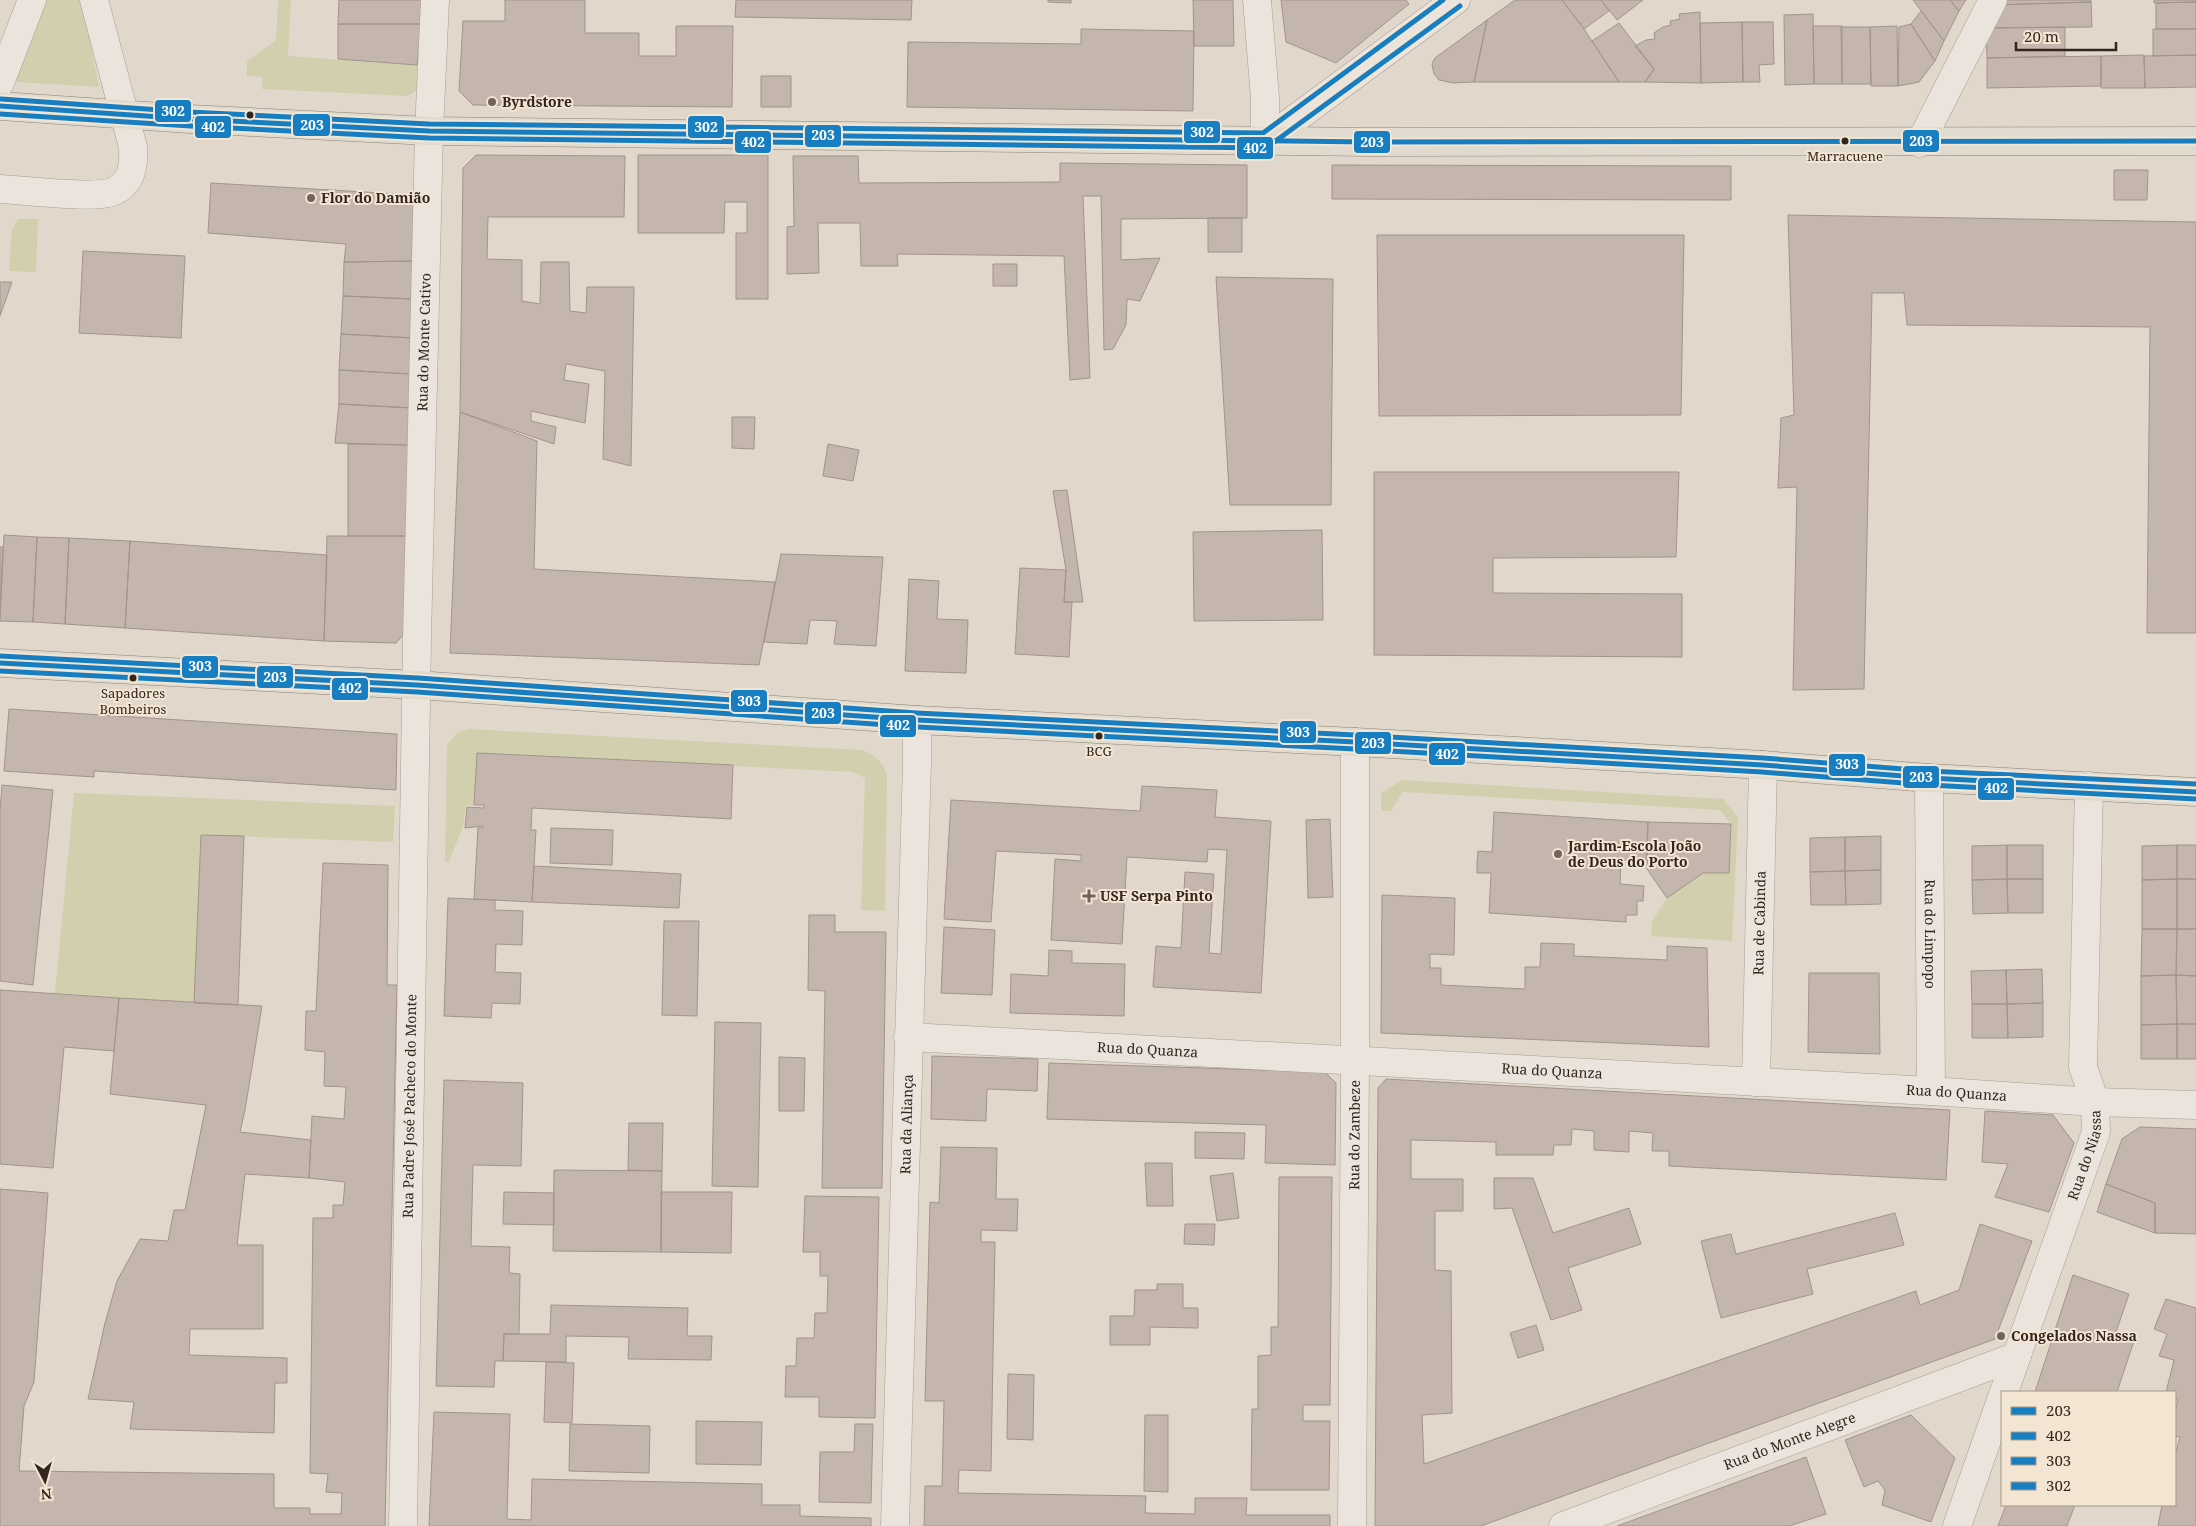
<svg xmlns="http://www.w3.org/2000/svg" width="2196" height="1526" viewBox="0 0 2196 1526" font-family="'Noto Serif',serif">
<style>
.green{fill:#d2cfae}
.building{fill:#c4b6ac;stroke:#a1948b}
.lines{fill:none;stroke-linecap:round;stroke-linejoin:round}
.minor-casing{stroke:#a69e95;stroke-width:29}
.major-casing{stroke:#8b837b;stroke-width:29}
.minor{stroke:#eae4dc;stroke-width:28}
.major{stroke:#e1dace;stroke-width:28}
.bus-1-casing{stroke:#f2e5d1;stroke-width:9}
.bus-2-casing{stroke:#f2e5d1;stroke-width:9}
.bus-3-casing{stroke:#f2e5d1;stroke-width:9}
.bus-4-casing{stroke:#f2e5d1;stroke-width:9}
.bus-1{stroke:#187ec2;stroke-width:5}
.bus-2{stroke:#187ec2;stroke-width:5}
.bus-3{stroke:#187ec2;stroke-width:5}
.bus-4{stroke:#187ec2;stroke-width:5}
.poi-dot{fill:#70645b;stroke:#f2e5d1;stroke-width:2}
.bus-dot{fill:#33261e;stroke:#f2e5d1;stroke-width:2}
.labels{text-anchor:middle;stroke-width:4;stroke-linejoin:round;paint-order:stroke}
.bus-label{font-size:13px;fill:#33261e;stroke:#f2e5d1}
.poi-label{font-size:14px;font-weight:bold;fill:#33261e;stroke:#f2e5d1;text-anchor:start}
.street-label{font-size:14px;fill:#33261e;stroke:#f2e5d1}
.line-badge{stroke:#f2e5d1;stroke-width:2}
.badge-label{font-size:14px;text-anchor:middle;font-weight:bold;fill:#fff}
</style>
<rect width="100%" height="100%" fill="#e1d8cb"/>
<path class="green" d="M46,0H82L99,87L15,82Z
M278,0H291L288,56L417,65V90L408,96L262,89V77L247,76V61L276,40Z
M18,219H38L36,272L9,271L12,230Z
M470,729L862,750C876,756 883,761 887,776L885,911L861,910L865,778L853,772L478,753L474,805H466L463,826L449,862L445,863L447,746C453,736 458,731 470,729Z
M1402,780L1723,799L1738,817L1732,941L1651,936L1652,921L1667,898L1703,873H1729L1731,824L1720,810L1403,792L1391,811H1381V793Z
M74,793L395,806L393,842L201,835L194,1003L55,993Z"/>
<path class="building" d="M339,0H422V24H338Z
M505,0H585V33H639V56H676V26H733L732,107L473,105L459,91L463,21H505Z
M736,0H912L911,20L735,17Z
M1048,0H1071V3L1048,2Z
M1193,0H1233L1234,46H1194Z
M1281,0H1406L1409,4L1336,63L1286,42Z
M1515,0H1562L1584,29L1619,82H1474L1487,20Z
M1562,0H1601L1609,11L1584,29Z
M1601,0H1643L1617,20Z
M1913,0H1950L1959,11L1944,41Z
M1950,0H1966L1959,11Z
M1997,0H2091V2L1994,5Z
M2154,0H2196V2L2154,3Z
M2091,2L2092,27L1986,28L1994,5Z
M2196,2V29H2156V3Z
M1921,11L1944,41L1935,61L1911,24Z
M1700,12L1701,83L1645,82L1654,69L1635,46L1646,40L1655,39L1654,33L1663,27L1671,25L1670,21L1680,19L1679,14Z
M1813,14L1814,84L1785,85L1784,15Z
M1487,20L1474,82L1453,83L1439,80L1434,74L1432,64L1435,58Z
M1742,22H1773L1774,64L1759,65L1760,82H1743Z
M1742,22L1743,82L1701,83L1700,23Z
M1619,23L1654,69L1645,82H1619L1592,41Z
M338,24H422L417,65L338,59Z
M1911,24L1935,61L1919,82L1898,86L1899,27Z
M1813,26H1842V84H1814Z
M1897,26L1898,86H1871L1870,27Z
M1841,27H1870L1871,84H1842Z
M2065,27V56L1987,58L1986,28Z
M1081,29L1194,31L1193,111L907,107L908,42L1081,44Z
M2153,29H2196V55L2153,56Z
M2144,55L2145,88H2101V56Z
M2196,55V87L2145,88L2144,56Z
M2101,56V86L1987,88V58Z
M761,76H791V107H761Z
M476,155L625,156L624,217H488L487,259L522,260V301L540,304L541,262H569L570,311L586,313L587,287H634L631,466L603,459L605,371L566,364L564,380L589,384L585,423L531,411V421L556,427L554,444L460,412L463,168Z
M638,155H768V299H736V233H747V202H725L724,233H638Z
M793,156H858L859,183L1060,182V163L1247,165V218L1121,219V260L1160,258L1140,301L1127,299L1126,325L1113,349L1104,350L1101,196H1083L1090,378L1070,380L1064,256L897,254L898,266H861L860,223H818L819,273L787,274V227L794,226Z
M1332,165L1731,166V200L1332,199Z
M2114,170H2148L2147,200H2114Z
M211,183L416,195L414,261L344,262L346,244L208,233Z
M1788,215L2196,222V633H2147L2150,327L1907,325L1904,293H1872L1864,689L1793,690L1797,487L1778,488L1781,418L1794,415Z
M1208,218H1242V252H1208Z
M1377,235H1684L1681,415L1379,416Z
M83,251L185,256L181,338L79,333Z
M414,261L413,299L343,296L344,262Z
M993,264H1017V286H993Z
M1216,277L1333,279L1331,505H1230Z
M0,282H12L0,316Z
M343,296L413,299V338L341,334Z
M341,334L413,338L411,374L339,370Z
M339,370L411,374L412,408L339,404Z
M339,404L412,408L410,445L335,443Z
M460,412L537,441L534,569L775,582L759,665L450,653Z
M732,417H755L754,449L732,448Z
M348,444L410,445L409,536H348Z
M828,444L859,450L853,481L823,476Z
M1374,472H1679L1676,557L1493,558V593L1682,594V657L1374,655Z
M1067,490L1083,602H1064L1066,570L1053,491Z
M1322,530L1323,620L1194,621L1193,532Z
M4,535L37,537L33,622L0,621Z
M327,536H409L405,633L396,643L324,641Z
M37,537L69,538L65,624L33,622Z
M69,538L130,541L125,628L65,624Z
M130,541L327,555L324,641L125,628Z
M0,547H3L0,611Z
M781,554L883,557L876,646L834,644L837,621L810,620L807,644L764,642Z
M1020,568L1066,570L1064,602H1072L1069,657L1015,654Z
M909,579L939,581L937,619L968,620L966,673L905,671Z
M9,709L397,734L396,790L94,771V777L4,771Z
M477,753L733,765L731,819L532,808L531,830H536L532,902L474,899L478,828H483V826L465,828L467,807L484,808V805H474Z
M2,785L53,790L33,985L0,981V811Z
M1142,786L1217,790L1215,817L1271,821L1261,993L1153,987L1156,946L1181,948L1185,872L1214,874L1209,953L1221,954L1227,850L1208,849L1207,862L1127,857L1122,944L1051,940L1055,859L1081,861V855L996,851L991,922L944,919L951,800L1140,811Z
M1494,812L1648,822L1646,861L1621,860L1620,884L1644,886L1643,901H1637V915H1626V922L1489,913L1491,873H1477V862L1478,851L1492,852Z
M1330,819L1333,897L1308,898L1306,820Z
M1648,822L1731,824L1729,873H1703L1667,898L1647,869Z
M551,828L613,830L612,865L550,863Z
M201,835L244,836L238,1005L194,1003Z
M1881,836V870L1845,871V837Z
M1845,837V871L1810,872V838Z
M2007,845V879L1972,880V846Z
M2007,845H2043V879H2007Z
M2177,845V879L2142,880V846Z
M2177,845H2196V879H2177Z
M323,863L388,865L387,985H397L385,1526H0V1189L48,1193L34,1382L24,1406L19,1471L274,1474V1508H310V1514H341L342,1493L326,1492L328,1474L310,1473L313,1218H333V1205H343L345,1182L309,1178L312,1116L344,1119L346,1087L324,1086L325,1052L305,1050L306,1011H316Z
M534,866L681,874L679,908L532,902Z
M1881,870V904L1846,905L1845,871Z
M1845,871L1846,905H1811L1810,872Z
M2007,879L2008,913L1973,914L1972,880Z
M2007,879H2043V913H2008Z
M2177,879V929H2142V880Z
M2177,879H2196V929H2177Z
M1382,895L1455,898L1454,955L1430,954V968H1441V985L1525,989V967H1540L1541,943L1574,944V956L1667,960V946L1707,948L1709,1047L1381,1033Z
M448,898L495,900V910L523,911L522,945L496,944L495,972L521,973L520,1004L492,1003L491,1018L444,1016Z
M809,915H835V932H886L882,1188H822L825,991L808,990Z
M664,921H699L697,1016L662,1015Z
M944,927L995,930L992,995L941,993Z
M2142,929H2177L2176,975L2141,976Z
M2177,929H2196V976L2176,975Z
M1049,950L1072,951V963L1125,964L1124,1016L1010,1013L1011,974L1048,976Z
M2042,969L2043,1003L2007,1004L2006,970Z
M2006,970L2007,1004H1972L1971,971Z
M1809,973H1879L1880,1054L1808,1052Z
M2176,975L2177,1024L2141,1025V976Z
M2176,975L2196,976V1024H2177Z
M0,990L119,998L114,1051L64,1047L53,1168L0,1164Z
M119,998L262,1006L245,1110L240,1132L311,1140L309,1178L245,1174L237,1245H263V1329H190L189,1355L287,1358V1383H275L274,1433L130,1429L134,1402L88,1399L105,1323L117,1281L140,1239L168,1241L174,1210H185L206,1105L110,1094Z
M2043,1003V1037L2008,1038L2007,1004Z
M1972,1004H2007L2008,1038H1972Z
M715,1022L761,1023L758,1187L712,1186Z
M2177,1024V1059H2141V1025Z
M2177,1024H2196V1059H2177Z
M932,1056L1038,1059L1037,1091L987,1089L986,1121L931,1119Z
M779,1057L805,1058L804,1111H779Z
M1049,1063L1325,1072L1336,1083L1335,1165L1265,1163L1266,1125L1047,1119Z
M1386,1079L1950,1110L1946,1180L1669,1166V1151H1652L1653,1133L1629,1131V1152L1594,1150V1131L1572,1129L1571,1145H1554L1553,1155H1496V1142L1411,1140V1179H1463V1211H1435V1270L1451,1271L1452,1413L1422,1415L1424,1464L1916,1291L1920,1305L1959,1290L1980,1224L2032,1241L1995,1339L1481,1526H1375L1378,1088Z
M444,1080L523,1083L521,1166L473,1165L471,1246L510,1247L509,1273L520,1274L519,1334H504L503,1361H495L494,1387L436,1386Z
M1985,1111L2053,1115L2074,1143L2049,1212L1995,1197L2008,1164L1982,1162Z
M629,1123H663L662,1171L628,1170Z
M2140,1127L2196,1129V1234L2155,1233V1203L2106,1184L2122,1139Z
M1195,1132L1245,1133L1244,1159L1195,1158Z
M941,1147L997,1148L996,1199H1018L1017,1231L981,1230V1242H995L991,1471L959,1470L958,1493L1146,1496L1145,1513L1195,1514V1498H1247L1246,1515H1330V1526H924L925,1486H942L944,1401H925L930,1202L939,1203Z
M1145,1163H1172L1173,1206H1147Z
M554,1170L662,1171L661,1252L553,1251Z
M1233,1173L1239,1218L1217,1221L1210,1176Z
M1279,1177H1332L1330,1405H1303V1421H1330L1329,1490H1251L1252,1409H1258V1356L1271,1355V1327H1278Z
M1494,1178H1533L1553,1233L1629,1208L1641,1244L1568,1268L1582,1310L1551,1320L1512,1208L1494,1209Z
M2106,1184L2155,1203V1233L2097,1212Z
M504,1192L554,1193V1225L503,1224Z
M661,1192H732L731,1253L661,1252Z
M805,1196L879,1197L875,1418L819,1417V1397H785L786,1366H796L797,1338H814L815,1313H827L828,1276H820V1252H803Z
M1895,1213L1904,1245L1807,1269L1813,1294L1721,1318L1701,1241L1731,1234L1736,1254Z
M1185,1224H1215L1214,1245L1184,1244Z
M2073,1275L2129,1294L2115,1335L2134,1341L2117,1392H2035Z
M1157,1284H1183V1308H1198V1328L1150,1327V1345H1110V1316H1134L1135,1290H1157Z
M2166,1299L2196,1308V1526H2158L2162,1505H2175V1456L2180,1437L2175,1436V1411L2178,1400L2175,1399V1392H2166L2174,1360L2159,1356L2167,1334L2154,1329Z
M551,1305L688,1308L687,1336H712L711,1360L628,1359L629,1337L566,1336V1362L503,1361L504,1334H550Z
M1536,1325L1544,1350L1518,1358L1510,1333Z
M546,1362L574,1363L572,1423L544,1422Z
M1008,1374L1034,1375L1033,1440L1007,1439Z
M434,1412L510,1414L507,1519L531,1520L532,1479L762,1484V1505H800V1516L871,1518V1526H429Z
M1145,1415H1168V1492L1144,1491Z
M1911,1415L1955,1458L1931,1522L1882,1505L1885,1490L1878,1481L1864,1487L1845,1440Z
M696,1421L762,1422L761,1465L696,1464Z
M570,1424L650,1426L649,1473L569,1471Z
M855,1424H873L871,1503L819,1502L820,1452H854Z
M1806,1457L1826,1514L1789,1526H1617Z
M2006,1505H2075L2067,1526H1998Z"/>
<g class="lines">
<defs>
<g id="minor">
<path d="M1257,0L1265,98V141"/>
<path d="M0,83L32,0"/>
<path d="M1265,141L1456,0"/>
<path d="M1920,143L1993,0"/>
<path d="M0,189C24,190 93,199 112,192C132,184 134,166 133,147L94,0"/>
<path id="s1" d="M1929,778L1931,1091"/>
<path id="s2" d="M908,1037L1931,1091L2095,1102L2196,1105"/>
<path id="s3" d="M1756,1082L1763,765"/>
<path id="s4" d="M2004,1392L2096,1132L2095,1102L2083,1067L2089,786"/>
<path id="s5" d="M403,1526L417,639L429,131L435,0"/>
<path id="s6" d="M895,1526L917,763V720"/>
<path id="s7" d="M1352,1526L1355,1060V742"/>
<path id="s8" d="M1563,1526L2017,1356"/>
<path d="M1957,1526L2002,1397"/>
</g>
<path id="major" d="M0,106L190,119L429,131L1368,142L2196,141
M0,663L417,685L917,720L1355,742L1763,765L1929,778L2196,792"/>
</defs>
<use href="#minor" class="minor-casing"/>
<use href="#major" class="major-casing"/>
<use href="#minor" class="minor"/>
<use href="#major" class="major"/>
<defs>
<path id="bus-1" d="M0,106L190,119L429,131L1368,142L2196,141
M0,663L417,685L917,720L1355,742L1763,765L1929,778L2196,792"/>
<path id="bus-2" d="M0,114L190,126L429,138L1266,148L1460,6
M0,671L417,692L917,727L1355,749L1762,772L1929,785L2196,799"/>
<path id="bus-3" d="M0,656L418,678L917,713L1355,735L1763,758L1929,771L2196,784"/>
<path id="bus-4" d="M1,99L190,112L429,124L1263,133L1443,0"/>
</defs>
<use href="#bus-1" class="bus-1-casing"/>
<use href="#bus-2" class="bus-2-casing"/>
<use href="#bus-3" class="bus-3-casing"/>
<use href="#bus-4" class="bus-4-casing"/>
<use href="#bus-1" class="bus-1"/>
<use href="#bus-2" class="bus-2"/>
<use href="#bus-3" class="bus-3"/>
<use href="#bus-4" class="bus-4"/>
</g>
<g class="poi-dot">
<circle cx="492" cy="102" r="5"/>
<circle cx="311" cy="198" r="5"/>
<circle cx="1558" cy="854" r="5"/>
<path d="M1086.5 888.5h5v5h5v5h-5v5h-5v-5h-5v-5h5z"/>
<circle cx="2001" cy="1336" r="5"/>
</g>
<g class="bus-dot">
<circle cx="250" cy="115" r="4.5"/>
<circle cx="1845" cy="141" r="4.5"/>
<circle cx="133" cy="678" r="4.5"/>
<circle cx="1099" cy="736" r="4.5"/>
</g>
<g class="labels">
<g class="bus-label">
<text x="1845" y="161">Marracuene</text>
<text x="133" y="698">Sapadores<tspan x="133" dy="16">Bombeiros</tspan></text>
<text x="1099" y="756">BCG</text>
</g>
<g class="poi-label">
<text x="502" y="107">Byrdstore</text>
<text x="321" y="203">Flor do Damião</text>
<text x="1568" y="851">Jardim-Escola João<tspan x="1568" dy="16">de Deus do Porto</tspan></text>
<text x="1100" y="901">USF Serpa Pinto</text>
<text x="2011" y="1341">Congelados Nassa</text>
</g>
<g class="street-label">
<text dy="5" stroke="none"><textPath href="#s5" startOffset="1184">Rua do Monte Cativo</textPath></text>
<text dy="5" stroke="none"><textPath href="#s3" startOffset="159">Rua de Cabinda</textPath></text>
<text dy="5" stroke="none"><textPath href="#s1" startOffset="156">Rua do Limpopo</textPath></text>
<text dy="5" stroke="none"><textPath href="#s2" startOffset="240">Rua do Quanza</textPath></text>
<text dy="5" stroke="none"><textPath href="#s2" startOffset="645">Rua do Quanza</textPath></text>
<text dy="5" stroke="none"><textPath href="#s2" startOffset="1050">Rua do Quanza</textPath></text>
<text dy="5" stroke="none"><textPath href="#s5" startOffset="420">Rua Padre José Pacheco do Monte</textPath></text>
<text dy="5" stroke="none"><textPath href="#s6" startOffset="402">Rua da Aliança</textPath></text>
<text dy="5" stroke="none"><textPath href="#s7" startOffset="391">Rua do Zambeze</textPath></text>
<text dy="5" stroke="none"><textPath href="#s4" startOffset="251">Rua do Niassa</textPath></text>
<text dy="5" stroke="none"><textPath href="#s8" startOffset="242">Rua do Monte Alegre</textPath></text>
</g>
</g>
<g class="line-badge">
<rect x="154" y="99" width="38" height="24" rx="5" fill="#187ec2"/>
<rect x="292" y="113" width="39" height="24" rx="5" fill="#187ec2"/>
<rect x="687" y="115" width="38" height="24" rx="5" fill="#187ec2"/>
<rect x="194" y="115" width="38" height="24" rx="5" fill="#187ec2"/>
<rect x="1183" y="120" width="38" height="24" rx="5" fill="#187ec2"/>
<rect x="804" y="124" width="38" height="24" rx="5" fill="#187ec2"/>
<rect x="1902" y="129" width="38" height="24" rx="5" fill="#187ec2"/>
<rect x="734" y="130" width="38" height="24" rx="5" fill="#187ec2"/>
<rect x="1353" y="130" width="38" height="24" rx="5" fill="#187ec2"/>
<rect x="1236" y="136" width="38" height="24" rx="5" fill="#187ec2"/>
<rect x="181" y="655" width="38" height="24" rx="5" fill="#187ec2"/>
<rect x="256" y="665" width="38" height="24" rx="5" fill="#187ec2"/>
<rect x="331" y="677" width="38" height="24" rx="5" fill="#187ec2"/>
<rect x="730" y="689" width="38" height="24" rx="5" fill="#187ec2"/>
<rect x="804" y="701" width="38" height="24" rx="5" fill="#187ec2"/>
<rect x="879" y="714" width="38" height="24" rx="5" fill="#187ec2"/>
<rect x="1279" y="720" width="38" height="24" rx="5" fill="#187ec2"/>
<rect x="1354" y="731" width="38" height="24" rx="5" fill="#187ec2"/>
<rect x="1428" y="742" width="38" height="24" rx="5" fill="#187ec2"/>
<rect x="1828" y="753" width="38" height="24" rx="5" fill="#187ec2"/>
<rect x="1902" y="765" width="38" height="24" rx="5" fill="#187ec2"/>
<rect x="1977" y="777" width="38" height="24" rx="5" fill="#187ec2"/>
</g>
<g class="badge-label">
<text x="173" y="116">302</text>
<text x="312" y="130">203</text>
<text x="706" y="132">302</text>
<text x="213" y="132">402</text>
<text x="1202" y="137">302</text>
<text x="823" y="140">203</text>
<text x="1921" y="146">203</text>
<text x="753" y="147">402</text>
<text x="1372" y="147">203</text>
<text x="1255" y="153">402</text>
<text x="200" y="671">303</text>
<text x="275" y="682">203</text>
<text x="350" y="693">402</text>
<text x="749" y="706">303</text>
<text x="823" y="718">203</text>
<text x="898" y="730">402</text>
<text x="1298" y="737">303</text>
<text x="1373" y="748">203</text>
<text x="1447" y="759">402</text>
<text x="1847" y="769">303</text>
<text x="1921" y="782">203</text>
<text x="1996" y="793">402</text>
</g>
<rect x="2001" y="1391" width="175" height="115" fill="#f2e5d1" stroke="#a69989"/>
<rect x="2011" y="1407" width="25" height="8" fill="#187ec2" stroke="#a69989"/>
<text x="2046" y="1416" font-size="15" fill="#33261e">203</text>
<rect x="2011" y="1432" width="25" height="8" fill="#187ec2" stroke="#a69989"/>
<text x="2046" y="1441" font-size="15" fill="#33261e">402</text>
<rect x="2011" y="1457" width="25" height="8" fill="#187ec2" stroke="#a69989"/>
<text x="2046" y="1466" font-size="15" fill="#33261e">303</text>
<rect x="2011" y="1482" width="25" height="8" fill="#187ec2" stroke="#a69989"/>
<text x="2046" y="1491" font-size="15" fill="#33261e">302</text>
<g transform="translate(45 1481) rotate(174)" stroke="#f2e5d1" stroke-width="4" paint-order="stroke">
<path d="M0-4L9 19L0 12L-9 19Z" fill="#33261e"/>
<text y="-8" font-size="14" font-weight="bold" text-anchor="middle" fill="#33261e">N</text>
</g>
<path d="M2016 42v8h100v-8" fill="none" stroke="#33261e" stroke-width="2.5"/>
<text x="2024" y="42" font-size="15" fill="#33261e" stroke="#f2e5d1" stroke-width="4" paint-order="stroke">20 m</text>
</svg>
